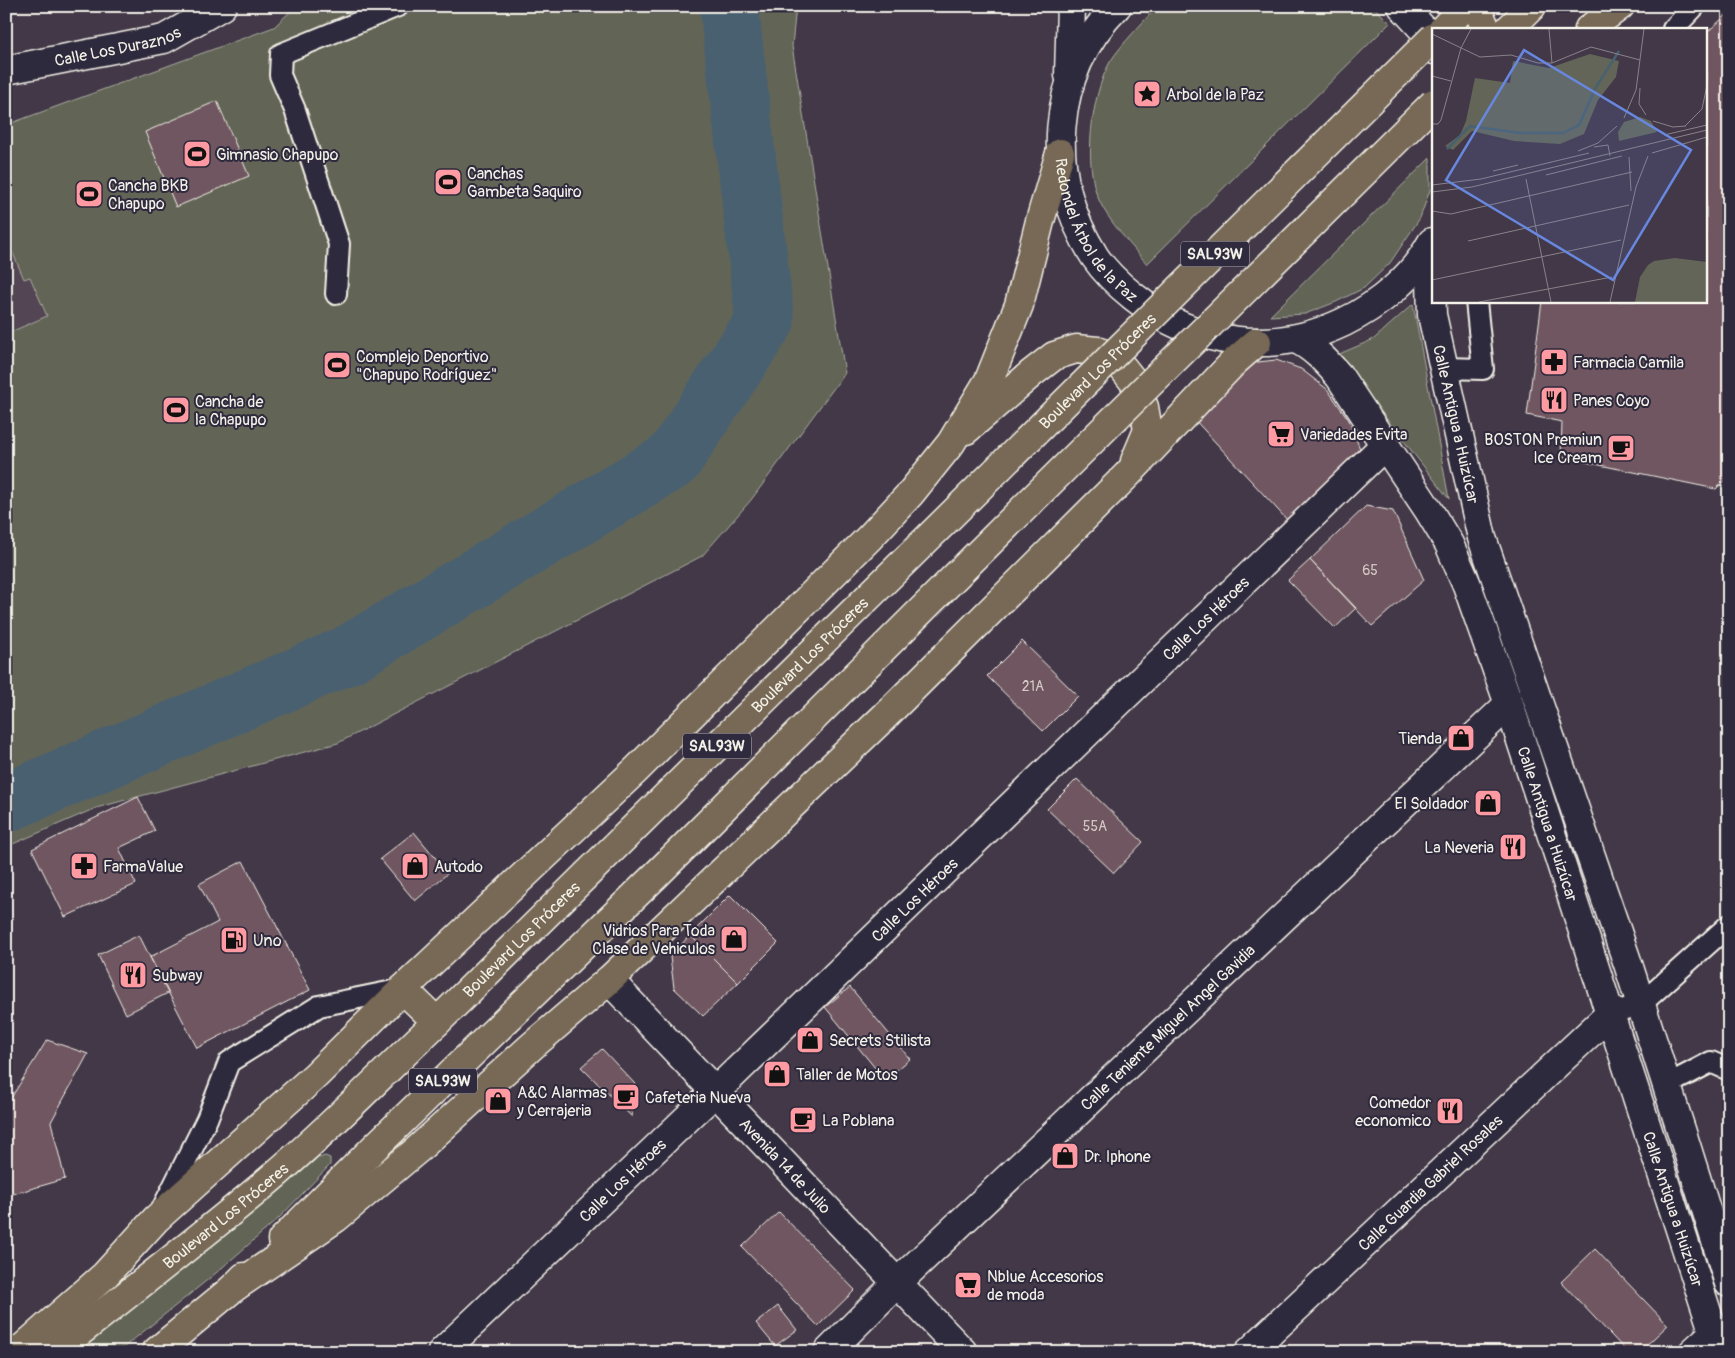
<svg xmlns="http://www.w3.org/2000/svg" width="1735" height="1358" viewBox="0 0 1735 1358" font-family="Pangolin,sans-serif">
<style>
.built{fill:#534553}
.green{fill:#626557;stroke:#ababa0}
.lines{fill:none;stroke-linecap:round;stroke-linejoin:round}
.river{stroke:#486171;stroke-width:59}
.building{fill:#6f5761;stroke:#f4f1e8}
.lane-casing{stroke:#f4f1e8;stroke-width:24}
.street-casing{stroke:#f4f1e8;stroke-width:31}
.secondary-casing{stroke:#f4f1e8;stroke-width:31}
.highway-casing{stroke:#f4f1e8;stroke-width:31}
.lane{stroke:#2f2a3d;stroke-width:20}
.street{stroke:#2f2a3d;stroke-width:28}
.secondary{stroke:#2f2a3d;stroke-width:28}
.highway{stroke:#776954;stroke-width:28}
.highway-bridge-casing{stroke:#f4f1e8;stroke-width:31;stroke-linecap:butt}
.highway-bridge{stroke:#776954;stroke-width:28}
.labels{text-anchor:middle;stroke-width:4;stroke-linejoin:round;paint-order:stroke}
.number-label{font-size:14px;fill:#d3cac6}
.shield{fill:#2f2a3d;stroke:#b9b5b5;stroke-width:1}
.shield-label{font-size:15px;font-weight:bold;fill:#f4f1e8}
.street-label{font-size:16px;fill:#f4f1e8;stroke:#2f2a3d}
.poi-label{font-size:16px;fill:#f4f1e8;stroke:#2f2a3d;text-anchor:start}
.inset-river{fill:none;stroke:#486171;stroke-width:2.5}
.inset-road{fill:none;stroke:#898288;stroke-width:1}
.view{fill:#6887de;fill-opacity:0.15;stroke:#6887de;stroke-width:2.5}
.inset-edge{fill:none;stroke:#f4f1e8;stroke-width:2.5}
</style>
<rect width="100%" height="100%" fill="#423848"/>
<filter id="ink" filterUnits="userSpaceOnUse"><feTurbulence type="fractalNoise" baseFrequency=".02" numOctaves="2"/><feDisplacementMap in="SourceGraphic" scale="10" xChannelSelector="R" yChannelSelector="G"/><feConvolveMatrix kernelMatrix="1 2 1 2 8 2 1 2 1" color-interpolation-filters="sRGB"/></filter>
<g filter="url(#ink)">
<path class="built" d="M6,223L47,316L6,334Z"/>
<path class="green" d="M296,6H796L792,46L845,373L751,500L702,556L338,743L96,808L6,847V334L47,316L30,277L24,279L6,237V125L274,27Z
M1157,6H1373L1390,23L1147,264C1132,246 1108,221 1099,200C1083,165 1091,95 1110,62C1122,43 1143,23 1157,6Z
M1430,158V190L1420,218L1390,263L1364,288L1336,302L1305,314L1270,316Z
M1413,304L1449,499L1337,355L1374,339Z
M325,1156L330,1158V1165L278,1219L216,1273L118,1352H74L265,1202L316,1159Z"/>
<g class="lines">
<path class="river" d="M6,803L348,655L673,460L765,321L729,6"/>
</g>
<path class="building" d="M1729,13V477L1716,489L1561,457L1562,422L1527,415L1542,301H1706V33Z
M217,101L249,176L176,207L145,132Z
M1276,360L1301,369L1327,389L1349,420L1360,449L1289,522L1192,417L1249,363Z
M1366,506L1393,511L1424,580L1372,626L1310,560Z
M1310,560L1356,608L1335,628L1288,580Z
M1022,641L1078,696L1043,731L987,676Z
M1077,779L1143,842L1114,873L1047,809Z
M138,797L155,831L119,848L136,884L65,917L32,849Z
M414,832L448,873L415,901L380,859Z
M243,861L310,990L197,1048L150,957L218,922L199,884Z
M730,895L778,943L738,983L690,935Z
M139,935L168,993L126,1014L98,955Z
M690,935L738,983L703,1016L674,988L670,957Z
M850,987L910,1059L885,1080L825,1007Z
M47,1040L88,1054L51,1122L65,1179L6,1196V1106Z
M602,1049L635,1084L632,1117L581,1067Z
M779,1212L855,1290L818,1326L742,1247Z
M1595,1249L1668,1325L1639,1352H1627L1561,1282Z
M778,1306L797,1330L775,1346L756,1323Z
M916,1345L923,1352H881L886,1347Z"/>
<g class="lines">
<defs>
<path id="lane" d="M1673,29L1695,6
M336,294L339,244L295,110L280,75L281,54L398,6
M1443,368L1483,369L1476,301
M1610,1014L1641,1004L1729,925
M1667,1085L1711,1062L1729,1070
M162,1209L207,1119L229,1062L319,1006L403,989"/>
<g id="street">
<path id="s1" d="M6,70L164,39L222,6"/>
<path id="s2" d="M609,980L963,1352"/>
<path id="s3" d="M442,1352L715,1092L1385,445"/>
<path id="s4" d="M828,1352L897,1283L1509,704"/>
<path id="s5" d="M1249,1352L1610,1014"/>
<path d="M1693,1352L1714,1333"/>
</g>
<g id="secondary">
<path id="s6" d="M1117,6C1049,75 1044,177 1095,257C1105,272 1120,286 1134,297C1195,346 1273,356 1344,322C1379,305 1413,277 1432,242"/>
<path d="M1402,6L1423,29L1434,50"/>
<path d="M1069,75L1071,6"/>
<path id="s7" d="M1430,246L1432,315L1482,538L1628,964L1684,1139L1729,1283"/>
<path id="s8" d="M1296,339C1314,348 1326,361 1339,376L1429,511L1449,544L1467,585L1509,704L1720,1352"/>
</g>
<g id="highway">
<path d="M1476,6L1486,29"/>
<path d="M1443,29L1465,6"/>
<path d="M1509,29L1532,6"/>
<path d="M1589,29L1620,6"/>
<path d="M966,430L1032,373L1054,356L1076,349L1098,351L1119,363L1134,382L1144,407L1148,430L1135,461"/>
<path d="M403,989L437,1022"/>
<path d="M282,1240L376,1146L655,876L1030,502"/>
<path d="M232,1289L336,1218L417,1150L532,1046L609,980L882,719L1127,475L1234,362L1257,342"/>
<path d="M18,1352L105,1275L156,1219L315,1076L403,989L635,771L870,537L910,494L951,443L989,380L1019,305L1040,221L1060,153"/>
<path id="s9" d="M54,1352C124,1297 194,1243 262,1186C323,1135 379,1077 437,1022L997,470"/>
<path d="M156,1352L232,1289L244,1277"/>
</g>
</defs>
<use href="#lane" class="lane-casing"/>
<use href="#street" class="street-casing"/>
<use href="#secondary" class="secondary-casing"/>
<use href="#highway" class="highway-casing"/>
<use href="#lane" class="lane"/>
<use href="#street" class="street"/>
<use href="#secondary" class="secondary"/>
<use href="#highway" class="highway"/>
<defs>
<g id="highway-bridge">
<path id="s10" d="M997,470L1434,37"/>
<path d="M1030,502L1434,103"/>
</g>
</defs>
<use href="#highway-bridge" class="highway-bridge-casing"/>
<use href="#highway-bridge" class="highway-bridge"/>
</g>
</g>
<defs>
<symbol id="sight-square" viewBox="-11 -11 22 22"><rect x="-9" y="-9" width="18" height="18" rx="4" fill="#ff9aa2" stroke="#2f2a3d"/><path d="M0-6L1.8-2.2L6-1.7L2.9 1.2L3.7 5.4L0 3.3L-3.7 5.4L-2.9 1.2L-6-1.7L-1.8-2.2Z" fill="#111"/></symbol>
<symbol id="stadium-square" viewBox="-11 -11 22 22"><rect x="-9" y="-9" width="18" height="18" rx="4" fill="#ff9aa2" stroke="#2f2a3d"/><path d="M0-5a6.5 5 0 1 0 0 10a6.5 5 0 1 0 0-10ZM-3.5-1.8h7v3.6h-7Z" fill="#111"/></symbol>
<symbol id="pharmacy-square" viewBox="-11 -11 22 22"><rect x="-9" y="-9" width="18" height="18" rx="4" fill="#ff9aa2" stroke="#2f2a3d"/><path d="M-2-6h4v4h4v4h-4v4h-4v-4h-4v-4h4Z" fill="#111"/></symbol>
<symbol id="restaurant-square" viewBox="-11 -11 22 22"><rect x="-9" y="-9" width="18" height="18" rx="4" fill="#ff9aa2" stroke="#2f2a3d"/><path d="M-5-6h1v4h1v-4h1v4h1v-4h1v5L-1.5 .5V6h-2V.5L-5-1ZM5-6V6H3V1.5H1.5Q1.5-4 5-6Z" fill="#111"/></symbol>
<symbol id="supermarket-square" viewBox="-11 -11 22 22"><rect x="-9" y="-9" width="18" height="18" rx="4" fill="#ff9aa2" stroke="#2f2a3d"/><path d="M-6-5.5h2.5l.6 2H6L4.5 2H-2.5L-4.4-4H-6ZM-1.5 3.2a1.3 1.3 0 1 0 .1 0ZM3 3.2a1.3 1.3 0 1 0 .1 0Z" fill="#111"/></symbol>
<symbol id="cafe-square" viewBox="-11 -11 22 22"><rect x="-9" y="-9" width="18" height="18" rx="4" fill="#ff9aa2" stroke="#2f2a3d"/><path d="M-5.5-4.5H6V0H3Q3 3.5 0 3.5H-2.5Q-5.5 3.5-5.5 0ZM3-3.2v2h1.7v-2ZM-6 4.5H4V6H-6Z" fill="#111"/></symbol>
<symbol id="shop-square" viewBox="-11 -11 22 22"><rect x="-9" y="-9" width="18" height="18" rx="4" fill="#ff9aa2" stroke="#2f2a3d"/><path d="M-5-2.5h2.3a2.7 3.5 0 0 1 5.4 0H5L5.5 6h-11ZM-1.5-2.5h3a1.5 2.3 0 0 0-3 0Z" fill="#111"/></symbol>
<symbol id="fuel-square" viewBox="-11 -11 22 22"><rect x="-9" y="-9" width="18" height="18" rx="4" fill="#ff9aa2" stroke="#2f2a3d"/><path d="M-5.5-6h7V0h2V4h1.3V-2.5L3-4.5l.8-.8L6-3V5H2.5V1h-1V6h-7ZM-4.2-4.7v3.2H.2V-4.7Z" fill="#111"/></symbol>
</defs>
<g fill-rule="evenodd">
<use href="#sight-square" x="1131" y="78" width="32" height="32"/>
<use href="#stadium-square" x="181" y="138" width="32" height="32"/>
<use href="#stadium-square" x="432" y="166" width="32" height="32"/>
<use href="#stadium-square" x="73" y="178" width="32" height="32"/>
<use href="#pharmacy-square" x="1538" y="346" width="32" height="32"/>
<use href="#stadium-square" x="321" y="349" width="32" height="32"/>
<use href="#restaurant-square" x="1538" y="384" width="32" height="32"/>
<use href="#stadium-square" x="160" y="394" width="32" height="32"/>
<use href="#supermarket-square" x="1265" y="418" width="32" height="32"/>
<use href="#cafe-square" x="1605" y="432" width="32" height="32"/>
<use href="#shop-square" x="1445" y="722" width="32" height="32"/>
<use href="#shop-square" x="1472" y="787" width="32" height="32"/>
<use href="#restaurant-square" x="1497" y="831" width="32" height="32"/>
<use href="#pharmacy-square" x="68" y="850" width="32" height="32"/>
<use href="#shop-square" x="399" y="850" width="32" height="32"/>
<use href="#shop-square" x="718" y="923" width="32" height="32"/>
<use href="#fuel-square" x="218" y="924" width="32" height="32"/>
<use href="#restaurant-square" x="117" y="959" width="32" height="32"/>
<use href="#shop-square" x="794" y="1024" width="32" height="32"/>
<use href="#shop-square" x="761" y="1058" width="32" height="32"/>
<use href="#cafe-square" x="610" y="1081" width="32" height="32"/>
<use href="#shop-square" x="482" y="1085" width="32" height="32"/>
<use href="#restaurant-square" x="1434" y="1095" width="32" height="32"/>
<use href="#cafe-square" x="787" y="1104" width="32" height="32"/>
<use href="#shop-square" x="1049" y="1140" width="32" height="32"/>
<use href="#supermarket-square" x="952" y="1269" width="32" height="32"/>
</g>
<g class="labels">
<g class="number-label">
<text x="1370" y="575">65</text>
<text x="1033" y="691">21A</text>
<text x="1095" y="831">55A</text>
</g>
<g class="shield">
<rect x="1181" y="241.5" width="68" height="25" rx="4"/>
<rect x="683" y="733.5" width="68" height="25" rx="4"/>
<rect x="409" y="1068.5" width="68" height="25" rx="4"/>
</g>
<g class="shield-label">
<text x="1215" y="259">SAL93W</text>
<text x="717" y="751">SAL93W</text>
<text x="443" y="1086">SAL93W</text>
</g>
<g class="street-label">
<text dy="6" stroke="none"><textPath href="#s1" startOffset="114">Calle Los Duraznos</textPath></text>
<text dy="6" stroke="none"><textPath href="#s6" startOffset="249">Redondel Árbol de la Paz</textPath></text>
<text dy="6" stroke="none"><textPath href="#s10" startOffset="141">Boulevard Los Próceres</textPath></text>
<text dy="6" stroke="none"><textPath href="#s7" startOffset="181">Calle Antigua a Huizúcar</textPath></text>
<text dy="6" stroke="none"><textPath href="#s3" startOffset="1059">Calle Los Héroes</textPath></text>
<text dy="6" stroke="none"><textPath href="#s9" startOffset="1029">Boulevard Los Próceres</textPath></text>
<text dy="6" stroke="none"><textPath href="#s8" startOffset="555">Calle Antigua a Huizúcar</textPath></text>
<text dy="6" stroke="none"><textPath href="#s3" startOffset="654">Calle Los Héroes</textPath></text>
<text dy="6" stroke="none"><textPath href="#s9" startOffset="624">Boulevard Los Próceres</textPath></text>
<text dy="6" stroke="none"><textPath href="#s4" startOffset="470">Calle Teniente Miguel Angel Gavidia</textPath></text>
<text dy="6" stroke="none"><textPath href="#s2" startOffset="256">Avenida 14 de Julio</textPath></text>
<text dy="6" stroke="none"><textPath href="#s3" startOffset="249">Calle Los Héroes</textPath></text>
<text dy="6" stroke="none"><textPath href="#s5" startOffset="248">Calle Guardia Gabriel Rosales</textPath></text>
<text dy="6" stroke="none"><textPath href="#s8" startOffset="960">Calle Antigua a Huizúcar</textPath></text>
<text dy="6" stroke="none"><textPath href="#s9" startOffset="219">Boulevard Los Próceres</textPath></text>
</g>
<g class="poi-label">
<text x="1166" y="100">Arbol de la Paz</text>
<text x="216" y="160">Gimnasio Chapupo</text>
<text x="467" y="179">Canchas<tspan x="467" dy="18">Gambeta Saquiro</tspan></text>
<text x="108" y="191">Cancha BKB<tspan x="108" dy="18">Chapupo</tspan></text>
<text x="356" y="362">Complejo Deportivo<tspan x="356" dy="18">"Chapupo Rodríguez"</tspan></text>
<text x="1573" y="368">Farmacia Camila</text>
<text x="1573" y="406">Panes Coyo</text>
<text x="195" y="407">Cancha de<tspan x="195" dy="18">la Chapupo</tspan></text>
<text x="1300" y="440">Variedades Evita</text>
<text x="1602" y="445" text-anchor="end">BOSTON Premiun<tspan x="1602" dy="18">Ice Cream</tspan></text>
<text x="1442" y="744" text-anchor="end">Tienda</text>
<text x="1469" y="809" text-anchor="end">El Soldador</text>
<text x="1494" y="853" text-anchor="end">La Neveria</text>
<text x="103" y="872">FarmaValue</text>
<text x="434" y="872">Autodo</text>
<text x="715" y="936" text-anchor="end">Vidrios Para Toda<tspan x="715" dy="18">Clase de Vehiculos</tspan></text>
<text x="253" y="946">Uno</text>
<text x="152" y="981">Subway</text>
<text x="829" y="1046">Secrets Stilista</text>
<text x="796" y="1080">Taller de Motos</text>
<text x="517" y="1098">A&amp;C Alarmas<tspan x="517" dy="18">y Cerrajeria</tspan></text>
<text x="645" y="1103">Cafeteria Nueva</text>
<text x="1431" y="1108" text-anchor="end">Comedor<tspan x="1431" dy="18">economico</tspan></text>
<text x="822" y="1126">La Poblana</text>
<text x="1084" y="1162">Dr. Iphone</text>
<text x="987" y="1282">Nblue Accesorios<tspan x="987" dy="18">de moda</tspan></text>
</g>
</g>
<g transform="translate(1432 28)">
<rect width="275" height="275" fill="#423848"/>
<path d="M158,26L187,33L184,49L166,72L152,106L128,116L82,113L40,103L21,122L13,118L28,107L34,93L43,50L78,55L81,33L117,40ZM208,89L219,93L225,104L187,113L186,104L192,94ZM243,230L275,234V274H203L208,249L216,237L222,233Z" fill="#626557"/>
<path class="inset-river" d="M15,121L38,98L88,105H131L147,97L164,59L187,23"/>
<path class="inset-road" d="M117,1L120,35M0,6L48,29L79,27L106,35H120L159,19L208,32M0,48L19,53M208,60L207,76L214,87M192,90L204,62L212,1M221,93L241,99L254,98M0,96H6L9,92L29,20L39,1M253,98L270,81L275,57M232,107L275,97M162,119L176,117L178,128M146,123L166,115L185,98M220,125L275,109M197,129L199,163M61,143L86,137M114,147L190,128M94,151L119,274M0,157L49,151L157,125M0,164L40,159L275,102M0,183L19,186L200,144M36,213L197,177M0,252L189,212M47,274L180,249M178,274L204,159L216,128"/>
<path class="view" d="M92,22L259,122L181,252L14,152Z"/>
<rect width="275" height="275" class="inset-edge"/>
</g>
<rect width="1735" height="1358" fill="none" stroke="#2f2a3d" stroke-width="25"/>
<rect x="12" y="12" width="1710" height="1333" fill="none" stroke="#f4f1e8" stroke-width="2" filter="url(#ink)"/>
</svg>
